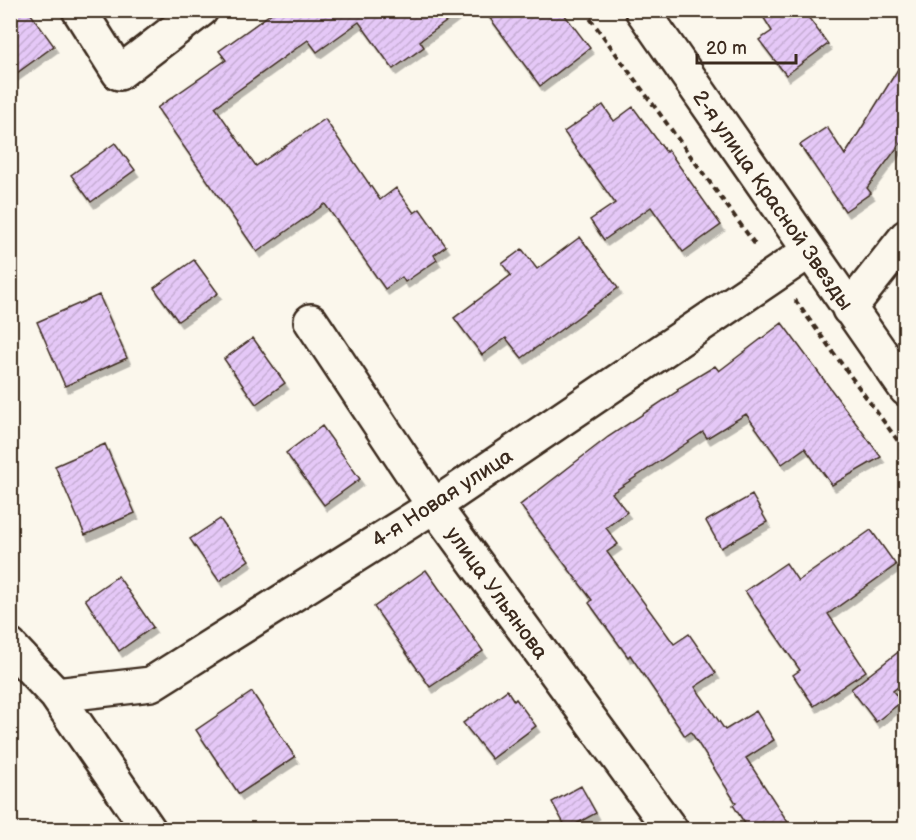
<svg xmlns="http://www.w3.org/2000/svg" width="916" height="840" viewBox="0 0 916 840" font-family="'Balsamiq Sans',sans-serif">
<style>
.building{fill:url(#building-hatch);stroke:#3b2a1e;stroke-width:1.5;filter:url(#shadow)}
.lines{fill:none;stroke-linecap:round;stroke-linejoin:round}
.minor-casing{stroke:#3b2a1e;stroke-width:38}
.path{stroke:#3b2a1e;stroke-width:4;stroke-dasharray:6 4.5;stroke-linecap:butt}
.minor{stroke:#fbf7ec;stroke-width:33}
.labels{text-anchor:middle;stroke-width:4.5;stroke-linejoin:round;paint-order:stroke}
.street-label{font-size:21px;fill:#3b2a1e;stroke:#fbf7ec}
</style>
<defs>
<pattern id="building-hatch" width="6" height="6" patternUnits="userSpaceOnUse" patternTransform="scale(1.5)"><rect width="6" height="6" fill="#e5c8f7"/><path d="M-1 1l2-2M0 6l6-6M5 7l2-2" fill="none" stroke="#c5acd3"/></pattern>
<filter id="shadow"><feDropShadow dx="3.5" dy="6" stdDeviation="0" flood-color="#0004"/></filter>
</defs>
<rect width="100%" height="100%" fill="#fbf7ec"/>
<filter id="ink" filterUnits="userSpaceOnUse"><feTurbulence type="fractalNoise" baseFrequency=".0167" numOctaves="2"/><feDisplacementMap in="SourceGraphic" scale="12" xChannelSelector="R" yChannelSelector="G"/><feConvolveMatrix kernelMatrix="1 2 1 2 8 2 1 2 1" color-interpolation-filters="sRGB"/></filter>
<g filter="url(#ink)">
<path class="building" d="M10,10H28L54,46L10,78Z
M276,10H462L420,41L424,47L393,69L359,22L317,52L308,40L215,107L256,166L325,119L380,200L396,188L414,213L420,209L446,246L434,255L437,260L405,282L402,277L385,289L325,204L257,252L157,108L226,60L219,51Z
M484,10H561L590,48L540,86Z
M759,10H803L828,44L786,75L759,40L772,31Z
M906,56V136L867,188L871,193L845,211L800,145L827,127L845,155Z
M603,105L614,121L633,107L666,152L668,150L721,225L683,252L651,207L604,240L590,220L615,203L564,132Z
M115,143L135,170L91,202L71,175Z
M580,237L618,288L522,358L506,338L482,355L454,318L511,275L502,264L522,249L537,269Z
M194,260L218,293L178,321L154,288Z
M99,295L127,358L65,386L37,322Z
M782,323L881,457L832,485L805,448L782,464L746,414L707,438L703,432L612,493L627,512L606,528L618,544L607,552L674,644L689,634L716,673L695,687L725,730L756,711L774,740L746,758L793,830H749L733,805L736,803L691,732L685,736L630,655L628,657L589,603L592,600L520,505L608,437L678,391L677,389L715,366L719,371Z
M253,338L285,383L256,404L224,359Z
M322,426L360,479L324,505L286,453Z
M105,444L135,513L85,535L55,466Z
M752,495L767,522L721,548L706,521Z
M220,519L249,560L219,581L190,539Z
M871,530L896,565L828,614L866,671L814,706L793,675L800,670L745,591L786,563L798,581Z
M426,570L483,651L430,687L374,607Z
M118,576L153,627L119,651L85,599Z
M906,646V681L893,691L901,702L876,722L851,689Z
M507,690L514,701L516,699L536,726L492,759L463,723Z
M252,692L295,757L239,794L196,730Z
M581,786L596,813L567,829L552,802Z"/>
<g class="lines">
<defs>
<path id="minor" d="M79,10L119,73L201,10
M642,10L906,389
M849,309L906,237
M311,321L434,506L671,830
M10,646L56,695L149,830
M56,695L151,684L434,506L808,252"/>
</defs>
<use href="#minor" class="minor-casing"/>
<path class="path" d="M584,10L757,247
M795,300L906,452"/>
<use href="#minor" class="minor"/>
</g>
</g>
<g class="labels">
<g class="street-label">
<text transform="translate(773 200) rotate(55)" y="7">2-я улица Красной Звезды</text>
<text transform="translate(442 498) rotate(-33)" y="7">4-я Новая улица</text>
<text transform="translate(497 593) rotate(54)" y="7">улица Ульянова</text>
</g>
</g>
<rect width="916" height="840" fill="none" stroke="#fbf7ec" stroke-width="36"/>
<rect x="18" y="18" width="880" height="804" fill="none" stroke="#3b2a1e" stroke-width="2" filter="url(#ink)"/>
<path d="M697 54v9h99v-9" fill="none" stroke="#3b2a1e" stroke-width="3"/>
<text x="706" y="54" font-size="18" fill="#3b2a1e" stroke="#fbf7ec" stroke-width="4.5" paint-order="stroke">20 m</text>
</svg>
